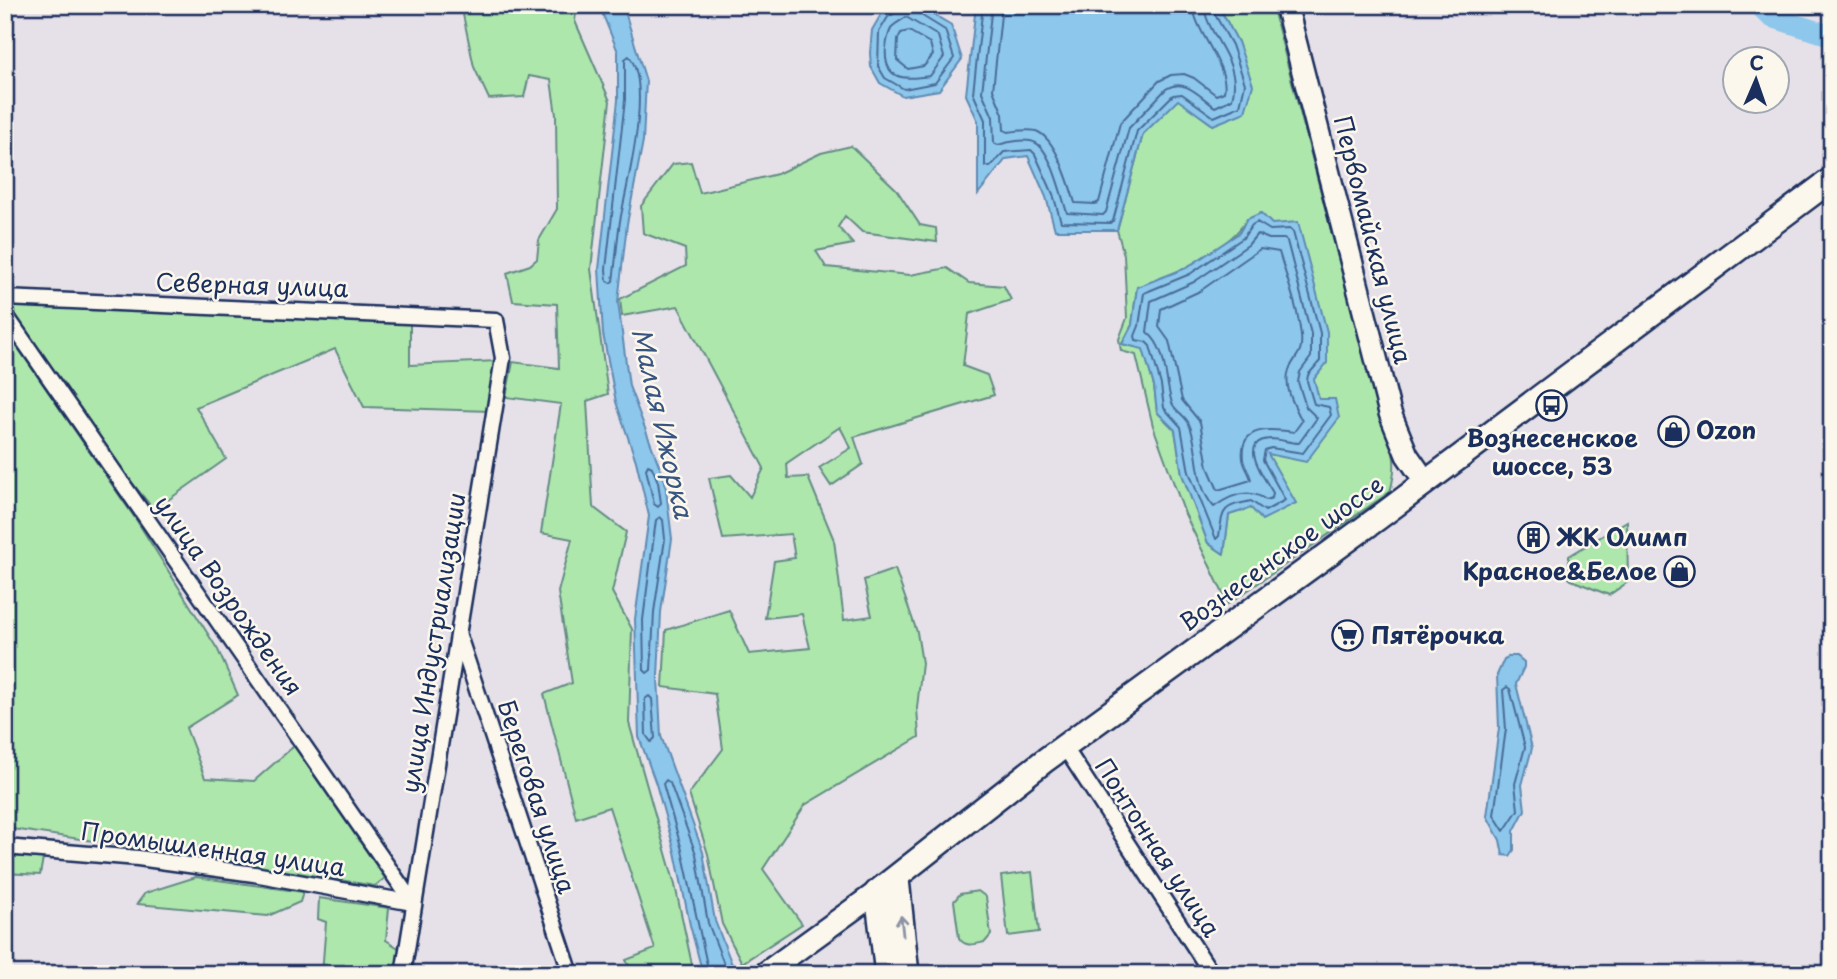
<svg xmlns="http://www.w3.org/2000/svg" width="1837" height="979" font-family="'Playpen Sans',sans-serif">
	<rect width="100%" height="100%" fill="#e6e1e8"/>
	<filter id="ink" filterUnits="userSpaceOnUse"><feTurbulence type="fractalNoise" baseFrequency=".0143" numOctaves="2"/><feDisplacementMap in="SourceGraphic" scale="14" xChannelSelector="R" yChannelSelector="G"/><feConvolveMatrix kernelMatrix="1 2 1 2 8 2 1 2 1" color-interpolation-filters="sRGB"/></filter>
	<g filter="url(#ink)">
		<g fill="#aee7ac" stroke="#648b85" stroke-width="2" fill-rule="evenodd">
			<polygon points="461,5 577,5 575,21 610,101 591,269 608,394 587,401 593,507 626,532 612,592 632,629 629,723 675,885 694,974 632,974 626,960 655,949 609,807 576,818 544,694 572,683 558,592 572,539 541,533 561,404 506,397 513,362 559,368 557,304 513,301 507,273 530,265 537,259 539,240 557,209 556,115 551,80 529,76 524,97 489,99 474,67"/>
			<path d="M1218,5H1272L1379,414C1391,447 1400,456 1390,492L1228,604L1185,514L1153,426L1136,355L1121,351L1119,339L1127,318L1124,255L1117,230L1143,134L1178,99L1213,125L1238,42ZM1247,219L1272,224L1319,400L1339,418L1323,436L1267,454L1251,508L1229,515L1224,554L1208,543L1182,474L1175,430L1157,412L1154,386L1143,348L1122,344L1132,325L1137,287C1172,276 1228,251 1247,219Z"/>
			<path d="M1783,5H1818L1816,13C1807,16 1790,11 1783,5Z"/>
			<polygon points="851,146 896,189 920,225 936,228 937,242 862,232 845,216 838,227 853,244 816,251 826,267 910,275 947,268 969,283 1004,286 1011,300 969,314 963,366 987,375 994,395 854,437 863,464 831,486 819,468 851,448 840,427 787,463 788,478 808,477 834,540 844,620 872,616 864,580 895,569 917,632 922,663 917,708 919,737 805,805 763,869 802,924 742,963 722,924 708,854 689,794 723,749 715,694 663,687 666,630 729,610 749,654 810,648 802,614 765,618 774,561 795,558 791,534 723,539 709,478 731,475 750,497 764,468 678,306 622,316 620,299 686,266 685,249 643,233 641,206 673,164 691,162 700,193 777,174 821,153"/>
			<polygon points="15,306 410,321 410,365 497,361 490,411 364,407 335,349 196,407 226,459 154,510 108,453 10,309"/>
			<polygon points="5,329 137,521 218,650 238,695 186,728 205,778 254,781 294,746 385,878 375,886 229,861 5,828"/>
			<polygon points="1627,521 1628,582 1609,595 1569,579 1569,556"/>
			<polygon points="5,856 43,858 40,875 5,873"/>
			<polygon points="1032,872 1039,932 1008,936 1001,876"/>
			<polygon points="196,877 303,892 300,902 268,916 137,904 145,893"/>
			<path d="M978,891L986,897L991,935L985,942C975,944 965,948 959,938L954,901L960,894Z"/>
			<polygon points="319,898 389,908 386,940 400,949 396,974 322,974 326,922 318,919"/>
		</g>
		<g fill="#8dc7ec" stroke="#5f8ab3" stroke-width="2">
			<polygon points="599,5 623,5 646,81 643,141 627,224 618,302 629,386 665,481 672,539 661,612 658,677 661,736 703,852 715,921 733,967 726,974 703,974 690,925 675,852 656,784 639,737 635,619 649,516 636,461 616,402 603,334 599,269 618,100 618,52"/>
			<polygon points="904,5 918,5 951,25 962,59 939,90 903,96 880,83 871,67 870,53 872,30 883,11"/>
			<polygon points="976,5 1218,5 1238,42 1253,85 1245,112 1213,125 1178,100 1143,134 1117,230 1055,230 1046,197 1028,156 1006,159 978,194 978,121 966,95"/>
			<polygon points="1261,213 1272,224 1298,222 1327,332 1327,363 1314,379 1319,399 1335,399 1339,418 1306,462 1268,454 1296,503 1262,520 1251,508 1229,515 1224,554 1208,543 1182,474 1175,430 1157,412 1154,386 1143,349 1122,344 1132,325 1137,287 1186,268 1239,233 1247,219"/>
			<polygon points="1510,656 1517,656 1524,662 1524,667 1516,684 1532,748 1522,785 1525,810 1514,831 1514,850 1510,856 1503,855 1500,840 1487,816 1499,728 1497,675 1504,659"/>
		</g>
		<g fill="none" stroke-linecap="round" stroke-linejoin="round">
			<g stroke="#496c97" stroke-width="2">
				<polyline points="899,5 897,12 888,17 879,32 878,66 885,78 904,89 935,83 954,58 945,30 919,14 916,5"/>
				<polyline points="983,5 973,93 985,120 985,166 990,167 1004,152 1031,150 1035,154 1053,194 1061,222 1110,223 1113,221 1137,131 1173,95 1182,94 1214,117 1240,106 1245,84 1232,45 1213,11 1213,5"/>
				<path d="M992,5L982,92L993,117L994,143L998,145C1007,142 1026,138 1036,143C1051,151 1062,197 1067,213L1103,215L1106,212L1129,128L1166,89C1185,77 1200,97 1215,107L1232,99C1243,61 1206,36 1204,5"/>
				<path d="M1002,5L993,90L1003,114L1004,130L1008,132C1017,131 1027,129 1036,131C1056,138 1069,183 1075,203L1095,204L1099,202L1120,123L1159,81L1171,75L1184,74L1194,78L1216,95L1224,92C1230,67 1194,31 1193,5"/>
				<path d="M906,17L938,36L944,57L930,76C904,80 883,81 886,47C887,40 888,32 893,26C896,23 902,20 906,17Z"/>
				<polygon points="909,31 930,43 933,55 924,66 908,69 897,60 898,39 901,33"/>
				<path d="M629,56C653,86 627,183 620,221C617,241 616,261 613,281L610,283L607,281L606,269L625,100V59Z"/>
				<path d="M1257,222L1270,230L1290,229L1293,232L1320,333V361L1308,375L1307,381L1314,404L1329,407L1331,415L1303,453L1271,448L1265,450L1263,460L1285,500L1265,511L1251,501C1222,507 1223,508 1219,536L1216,539L1189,472L1181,427L1164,408L1161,385L1150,346L1146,342L1136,340L1135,336L1139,326L1144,293L1190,274L1243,238L1252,225Z"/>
				<path d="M1257,234L1269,239H1284L1287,241L1311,334V357L1300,372L1298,382L1306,407L1317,418L1299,443C1290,443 1280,439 1271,439C1235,440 1266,480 1273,493L1272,498L1266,500C1249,487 1229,496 1214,507C1193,484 1200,447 1189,424C1185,415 1175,411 1172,403C1164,379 1168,349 1147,332L1151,301L1194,282L1248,245Z"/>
				<path d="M1260,249L1279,252C1287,279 1298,308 1301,336C1303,355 1295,355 1289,370C1283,387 1295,407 1302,421L1294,432C1272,429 1239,424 1243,459C1244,467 1250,473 1251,480L1218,490L1208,467L1200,422L1182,400L1169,341L1159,327L1161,309L1200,291Z"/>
				<polygon points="648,465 652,467 658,482 661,503 658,507 654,504 646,469"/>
				<polygon points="660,517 663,520 665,539 654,612 651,670 647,673 644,670 643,620 656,520"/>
				<polygon points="1507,687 1510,689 1525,747 1515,784 1518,810 1504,831 1494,815 1506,729 1503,690"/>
				<polygon points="649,696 652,699 655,738 651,742 646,735 645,699"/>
				<polyline points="709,974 682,850 663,784 666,780 670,783 696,854 708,923 724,964 722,974"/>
			</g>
			<polyline stroke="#8dc7ec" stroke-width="21" points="1759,5 1771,17 1832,36"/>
			<defs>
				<g id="street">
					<polyline points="5,298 496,320 503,358 403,974"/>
					<polyline points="5,314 413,903"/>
					<polyline points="459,636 571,974"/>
					<polyline points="1064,746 1212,974"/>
					<polyline points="5,847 138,858 254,874 413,903"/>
				</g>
				<g id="secondary">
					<polyline points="1286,5 1390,413 1407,455 1425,481"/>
					<polyline points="764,974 877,892"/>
				</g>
				<g id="primary">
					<polyline points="897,879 907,974"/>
					<polyline points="887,974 877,892 1044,761 1378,518 1832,179"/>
				</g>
			</defs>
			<use href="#street" stroke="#1b2f5e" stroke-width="19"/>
			<use href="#secondary" stroke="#1b2f5e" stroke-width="26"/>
			<use href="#primary" stroke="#1b2f5e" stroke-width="28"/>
			<use href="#street" stroke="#fbf7ec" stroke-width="14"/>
			<use href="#secondary" stroke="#fbf7ec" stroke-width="21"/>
			<use href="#primary" stroke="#fbf7ec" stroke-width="23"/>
		</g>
		<defs><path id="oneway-shaft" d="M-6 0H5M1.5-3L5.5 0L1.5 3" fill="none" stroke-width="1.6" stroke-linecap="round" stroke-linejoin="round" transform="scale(1.75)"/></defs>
		<use stroke="#8b93a5" href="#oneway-shaft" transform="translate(902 926) rotate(-96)"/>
	</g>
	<defs>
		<symbol id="bus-ring" viewBox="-11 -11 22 22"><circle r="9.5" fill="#fbf7ec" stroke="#1b2f5e" stroke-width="1.5"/><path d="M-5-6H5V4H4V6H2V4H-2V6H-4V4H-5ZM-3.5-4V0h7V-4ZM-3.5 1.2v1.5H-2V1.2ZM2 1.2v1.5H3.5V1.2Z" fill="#1b2f5e"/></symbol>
		<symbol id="shop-ring" viewBox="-11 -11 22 22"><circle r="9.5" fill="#fbf7ec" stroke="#1b2f5e" stroke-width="1.5"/><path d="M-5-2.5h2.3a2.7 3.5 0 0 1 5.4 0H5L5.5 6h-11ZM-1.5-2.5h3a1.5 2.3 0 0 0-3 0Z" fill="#1b2f5e"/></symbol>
		<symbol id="building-ring" viewBox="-11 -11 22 22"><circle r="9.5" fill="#fbf7ec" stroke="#1b2f5e" stroke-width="1.5"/><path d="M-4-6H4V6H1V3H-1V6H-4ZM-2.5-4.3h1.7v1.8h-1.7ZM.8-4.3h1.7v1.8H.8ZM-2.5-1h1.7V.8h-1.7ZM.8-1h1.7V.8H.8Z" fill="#1b2f5e"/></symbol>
		<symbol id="supermarket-ring" viewBox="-11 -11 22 22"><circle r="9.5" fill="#fbf7ec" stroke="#1b2f5e" stroke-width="1.5"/><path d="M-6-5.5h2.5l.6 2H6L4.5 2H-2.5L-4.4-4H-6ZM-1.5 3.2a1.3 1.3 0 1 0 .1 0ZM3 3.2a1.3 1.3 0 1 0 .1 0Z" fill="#1b2f5e"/></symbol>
	</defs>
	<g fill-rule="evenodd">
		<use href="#bus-ring" x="1534" y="388" width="35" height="35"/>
		<use href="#shop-ring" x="1656" y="414" width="35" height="35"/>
		<use href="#building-ring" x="1516" y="520" width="35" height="35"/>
		<use href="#shop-ring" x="1662" y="554" width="35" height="35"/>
		<use href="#supermarket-ring" x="1330" y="618" width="35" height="35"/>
	</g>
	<g text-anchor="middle" stroke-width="5" stroke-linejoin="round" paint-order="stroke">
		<g font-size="24" fill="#1b2f5e" stroke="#fbf7ec">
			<text transform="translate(1372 240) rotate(76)" y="8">Первомайская улица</text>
			<text transform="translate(252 286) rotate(2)" y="8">Северная улица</text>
			<text transform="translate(1282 554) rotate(-36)" y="8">Вознесенское шоссе</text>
			<text transform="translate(228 596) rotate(55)" y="8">улица Возрождения</text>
			<text transform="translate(434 643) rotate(-81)" y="8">улица Индустриализации</text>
			<text transform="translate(536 797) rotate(72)" y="8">Береговая улица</text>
			<text transform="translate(1157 848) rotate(57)" y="8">Понтонная улица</text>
			<text transform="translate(213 850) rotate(8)" y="8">Промышленная улица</text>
		</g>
		<g font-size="24" font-weight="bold" fill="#1b2f5e" stroke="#fbf7ec" text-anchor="start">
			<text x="1696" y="439">Ozon</text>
			<text x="1552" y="447" text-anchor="middle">Вознесенское<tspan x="1552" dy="28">шоссе, 53</tspan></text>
			<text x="1557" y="546">ЖК Олимп</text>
			<text x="1657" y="580" text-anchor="end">Красное&amp;Белое</text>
			<text x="1371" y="644">Пятёрочка</text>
		</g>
		<g font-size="26" font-style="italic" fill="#385582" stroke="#fbf7ec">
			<text transform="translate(662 423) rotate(77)" y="9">Малая Ижорка</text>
		</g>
	</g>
	<rect width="1837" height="979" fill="none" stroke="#fbf7ec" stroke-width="28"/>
	<rect x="14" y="14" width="1809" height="951" fill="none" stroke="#1b2f5e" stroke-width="2.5" filter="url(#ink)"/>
	<g transform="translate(1756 80) rotate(2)"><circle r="33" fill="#fbf7ec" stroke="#a1a7b3" stroke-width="2"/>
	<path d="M0-5L12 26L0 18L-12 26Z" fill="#1b2f5e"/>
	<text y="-10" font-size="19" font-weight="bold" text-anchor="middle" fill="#1b2f5e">С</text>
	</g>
</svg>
